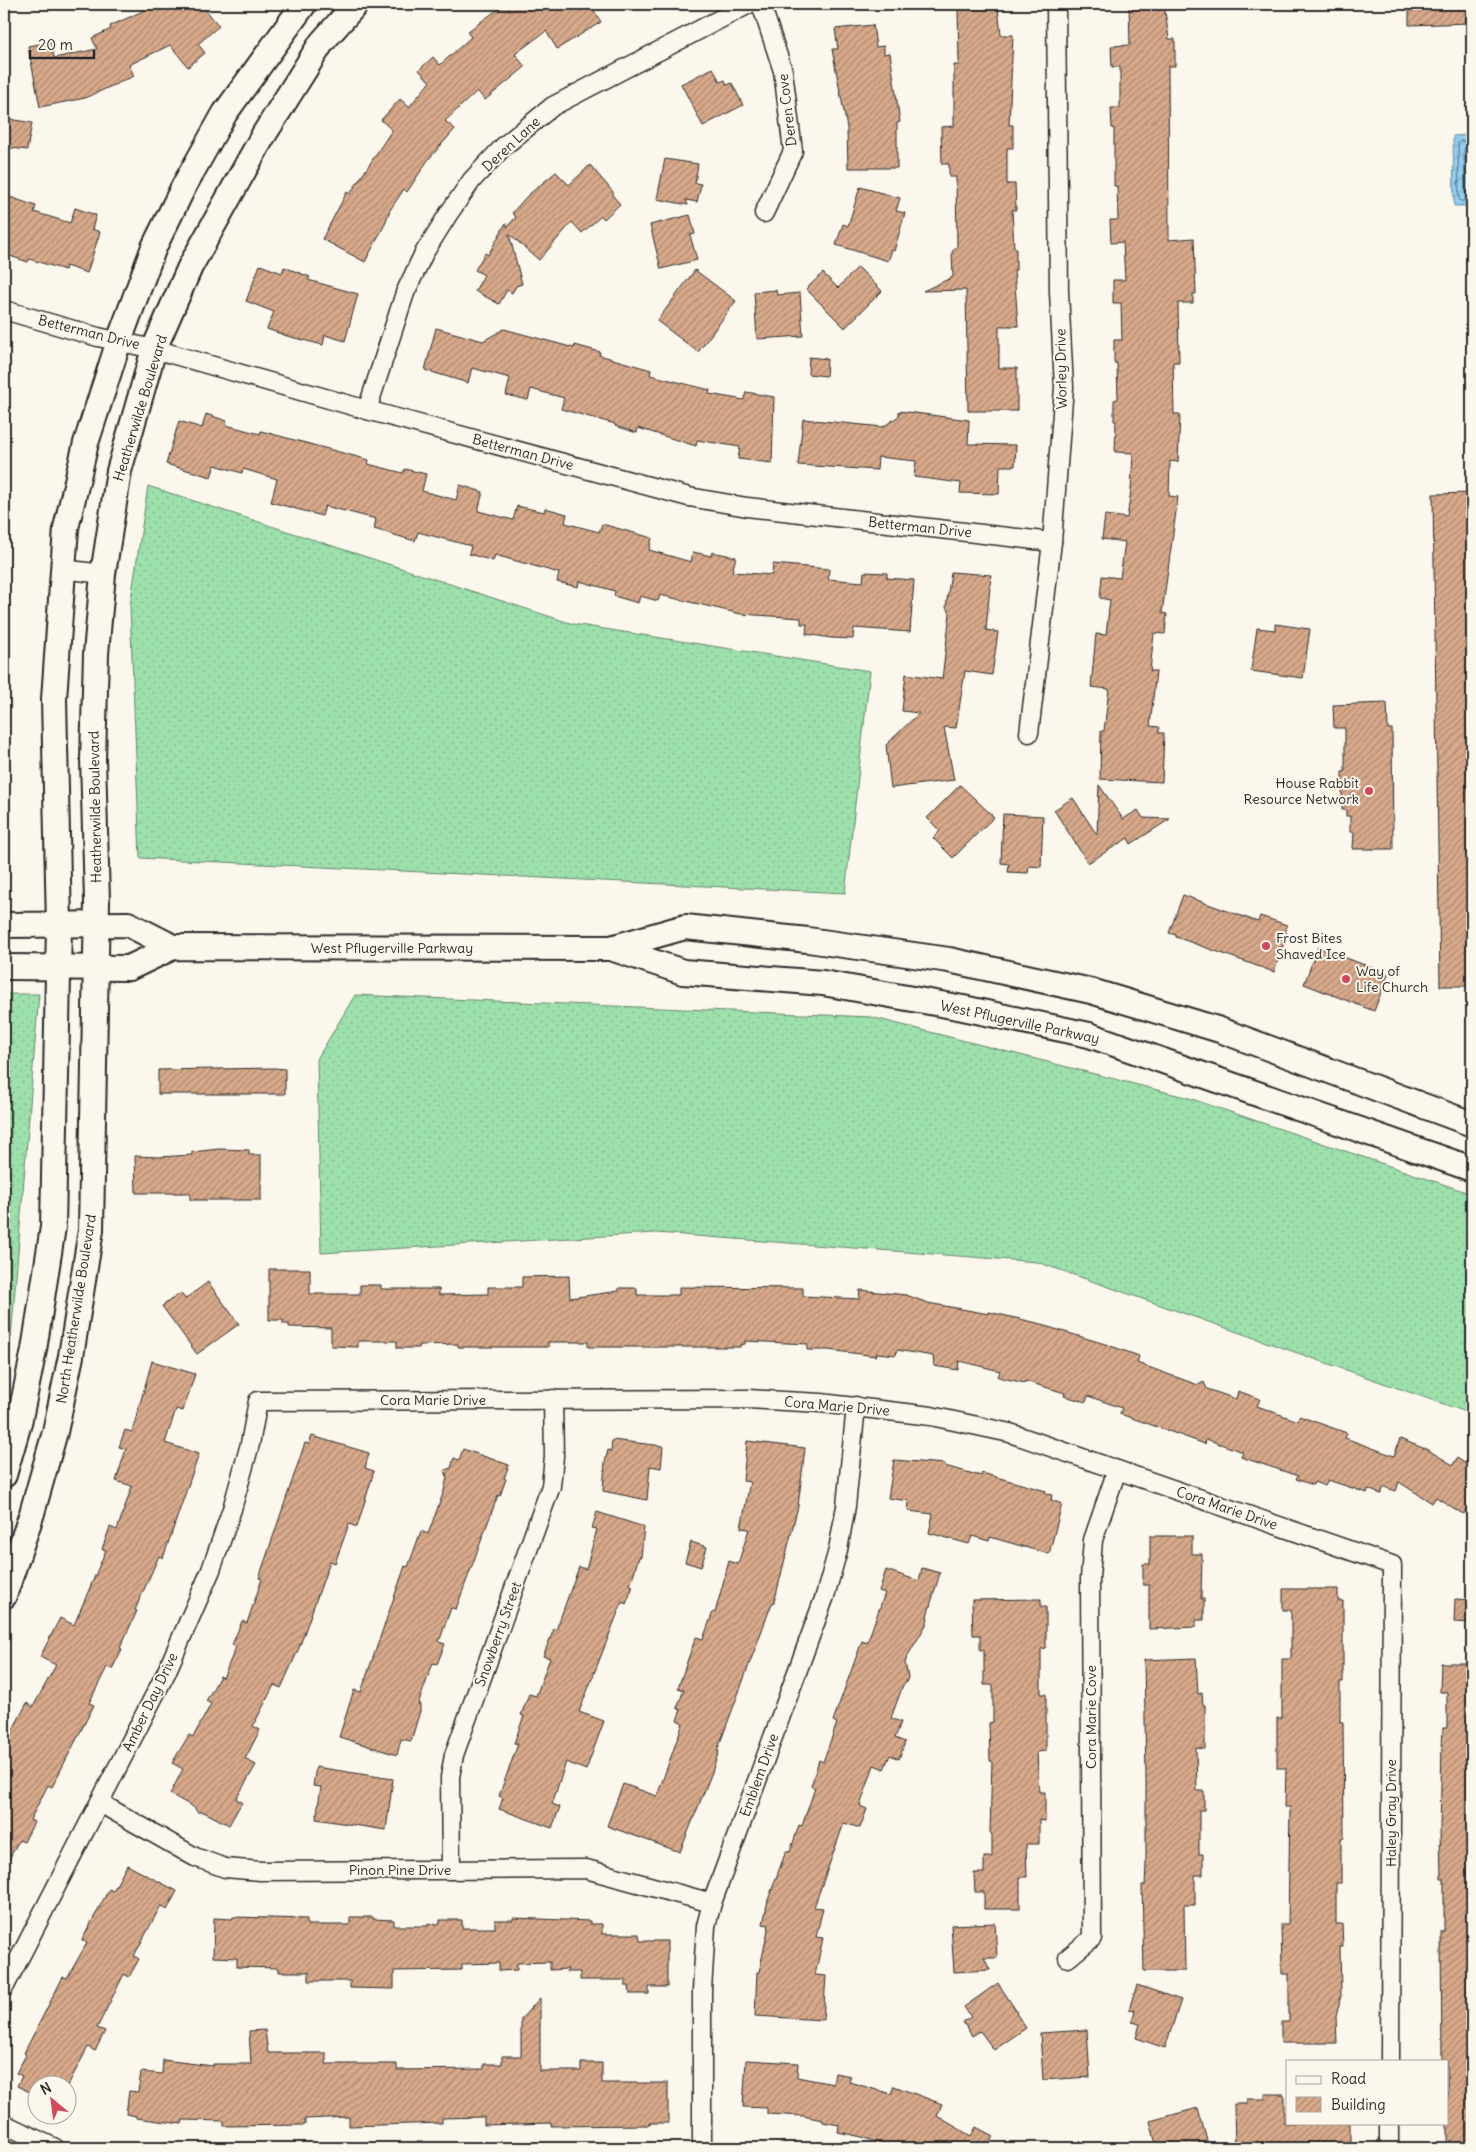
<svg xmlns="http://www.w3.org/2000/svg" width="1476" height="2152" font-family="Delius,sans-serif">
	<defs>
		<pattern id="grass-dots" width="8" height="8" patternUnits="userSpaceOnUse" patternTransform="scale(1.25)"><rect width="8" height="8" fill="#9ce0ab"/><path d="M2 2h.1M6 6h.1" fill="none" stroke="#87c093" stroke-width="1.8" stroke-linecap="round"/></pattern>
		<pattern id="water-waves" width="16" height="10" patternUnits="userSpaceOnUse" patternTransform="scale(1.25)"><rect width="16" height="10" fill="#92cdf2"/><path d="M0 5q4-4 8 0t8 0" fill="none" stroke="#7eb0d0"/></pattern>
		<pattern id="building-hatch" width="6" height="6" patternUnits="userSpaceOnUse" patternTransform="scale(1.25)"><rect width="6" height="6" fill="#d8a98a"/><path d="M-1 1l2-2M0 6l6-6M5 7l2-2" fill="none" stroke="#af8a71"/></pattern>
	</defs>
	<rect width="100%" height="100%" fill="#fbf7ec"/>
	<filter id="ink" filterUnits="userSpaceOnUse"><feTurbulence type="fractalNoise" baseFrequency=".02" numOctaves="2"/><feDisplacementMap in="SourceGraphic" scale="10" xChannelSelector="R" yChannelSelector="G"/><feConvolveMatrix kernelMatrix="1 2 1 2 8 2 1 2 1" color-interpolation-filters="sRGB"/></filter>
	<g filter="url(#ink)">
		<g fill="url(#grass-dots)" stroke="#64866b">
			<polygon points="148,486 573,624 870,671 845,893 140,858 130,606"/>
			<polygon points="4,994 39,994 11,1338 4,1338"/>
			<polygon points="355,995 871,1017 1189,1098 1472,1194 1472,1414 1037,1262 656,1233 321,1253 317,1059"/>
		</g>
		<polygon fill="url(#water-waves)" stroke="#698ca2" points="1472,135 1472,206 1454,206 1453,136"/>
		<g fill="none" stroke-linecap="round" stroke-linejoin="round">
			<g stroke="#546c7b" stroke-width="1">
				<polyline points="1472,140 1460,141 1458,143 1459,199 1461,201 1472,201"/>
				<polyline points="1472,146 1466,147 1464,149 1465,193 1472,195"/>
			</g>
		</g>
		<g fill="url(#building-hatch)" stroke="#2b2b2b">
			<polygon points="137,4 201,4 219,26 198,44 205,53 188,67 170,45 129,65 134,76 85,98 40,107 28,46 51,42 54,58 97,49 92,38 111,29 110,26 143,11"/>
			<polygon points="505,4 590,4 601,22 557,49 546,31 515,54 525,67 485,100 477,91 445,121 455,129 428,160 407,192 404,189 390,210 384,226 365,262 322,239 347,192 350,194 392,130 381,120 400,99 409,107 430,82 419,70 433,57 440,65 471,37 467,32"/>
			<polygon points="1129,4 1164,4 1169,39 1175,39 1175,66 1168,66 1169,240 1194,238 1196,294 1193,294 1193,303 1178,303 1179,362 1173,362 1174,414 1180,414 1178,462 1170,461 1169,496 1178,497 1162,613 1167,614 1165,634 1154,633 1150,671 1156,671 1150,726 1159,727 1159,733 1164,733 1162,782 1100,779 1101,731 1104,731 1109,689 1091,687 1096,634 1106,635 1110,600 1100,598 1102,576 1120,578 1125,542 1102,539 1105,515 1127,518 1131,490 1133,453 1115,452 1116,421 1114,421 1114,400 1118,399 1117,363 1114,363 1114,340 1122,340 1121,303 1113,303 1113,280 1125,280 1123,242 1111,243 1110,220 1118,220 1117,186 1114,186 1114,128 1112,128 1111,108 1120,108 1120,67 1112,67 1111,46 1130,45"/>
			<polygon points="1409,4 1472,4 1472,23 1409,25"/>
			<polygon points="958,8 998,8 1001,35 1013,35 1009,125 1013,125 1013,148 1007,148 1007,184 1015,184 1016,210 1012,210 1014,248 1016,248 1016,270 1014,270 1018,326 999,326 999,368 1017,368 1017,411 968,411 966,290 923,291 953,277 952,252 957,246 956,177 949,177 949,164 942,164 941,127 954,126 954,65 959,65"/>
			<polygon points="873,25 876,47 884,46 884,54 890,53 900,122 897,123 897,168 848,168 847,128 832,49 838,49 835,29"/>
			<polygon points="713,68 720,82 725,80 727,85 732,83 743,105 703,126 681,84"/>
			<polygon points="4,118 32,123 27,150 4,147"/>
			<polygon points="665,159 698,164 695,183 701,184 697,202 686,200 688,205 657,199"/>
			<polygon points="590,165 613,192 613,196 620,204 604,219 601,216 582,233 572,222 539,260 509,234 522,284 516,286 512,293 507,290 499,304 475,291 484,275 475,270 485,253 488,255 506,223 507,227 516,217 512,213 527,196 556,172 569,185"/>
			<polygon points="860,187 900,198 896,211 905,213 894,251 892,250 888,261 836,245 843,224 848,226"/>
			<polygon points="4,195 36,206 34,212 70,223 75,208 96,215 92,229 100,232 87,273 66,266 65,270 29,259 28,262 7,255 8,250 4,249"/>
			<polygon points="690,215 695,234 690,235 697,260 661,269 650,225"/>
			<polygon points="260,265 282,273 284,267 310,277 308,280 358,294 345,341 325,335 323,345 287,336 267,329 274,312 246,301"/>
			<polygon points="858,267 882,291 845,328 806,289 823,273 838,288"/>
			<polygon points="695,270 736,301 698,352 657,321"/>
			<polygon points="776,290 777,295 800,293 803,336 757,339 754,292"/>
			<polygon points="436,328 483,341 504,329 574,348 575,345 600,352 599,355 651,370 650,375 710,390 709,394 744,400 746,392 774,397 772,463 738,459 740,447 697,440 696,446 638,428 637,433 615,426 615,424 561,409 564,398 531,389 528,400 506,395 510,378 472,368 468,383 425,370"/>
			<polygon points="809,357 827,359 826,376 808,374"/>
			<polygon points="899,411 969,420 968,444 1016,445 1015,466 1000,466 999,494 960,493 961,483 914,477 916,461 878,457 877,470 798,465 803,419 883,427 899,416"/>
			<polygon points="206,414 227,421 226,425 260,434 261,431 369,460 368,464 403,473 405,469 426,474 422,491 456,500 460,485 483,492 478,511 513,520 517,506 544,512 545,508 567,514 565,523 599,532 602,524 652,538 649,550 691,562 693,552 711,556 712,552 736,557 732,572 772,575 773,564 829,569 828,579 863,582 864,572 887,573 887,578 914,580 910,632 854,628 853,639 831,638 806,634 807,624 801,624 801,618 741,614 660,595 658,601 640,596 638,603 614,596 615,591 579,581 578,587 557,582 559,573 495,555 493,561 469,554 471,546 418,532 415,541 374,529 376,519 325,506 322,516 271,502 277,479 243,469 242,473 215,465 211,477 166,464 179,421 202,428"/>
			<polygon points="1472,493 1472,986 1440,986 1433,494"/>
			<polygon points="951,572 991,575 986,630 998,632 992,675 965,671 956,728 944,727 954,780 891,788 886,745 919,713 902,711 906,674 942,679 950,613 946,607"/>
			<polygon points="1275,624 1310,629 1303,678 1251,671 1257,628 1275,630"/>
			<polygon points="1387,703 1388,729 1392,729 1393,849 1353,849 1354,832 1350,832 1350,816 1346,816 1346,810 1342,810 1342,772 1345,772 1345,728 1334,728 1333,705"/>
			<polygon points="960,785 994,817 953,858 933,838 940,831 927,818"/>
			<polygon points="1099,785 1123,819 1138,810 1143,818 1170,819 1131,844 1128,838 1088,863 1054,810 1073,798 1097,835"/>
			<polygon points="1003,814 1043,816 1041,867 1029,866 1028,873 1008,872 1009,864 1001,863"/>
			<polygon points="1183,895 1258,922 1260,916 1287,925 1285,932 1287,933 1274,972 1176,937 1176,935 1169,933"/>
			<polygon points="1318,947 1388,974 1374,1011 1304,984"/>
			<polygon points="275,1068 285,1069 285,1094 158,1094 158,1070"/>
			<polygon points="219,1149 249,1150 249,1155 261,1155 261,1200 190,1200 190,1193 136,1193 135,1156 159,1157 192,1155 192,1152"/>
			<polygon points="269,1269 310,1269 310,1294 360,1294 360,1285 381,1285 381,1289 439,1289 439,1295 488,1294 488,1287 522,1287 522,1277 569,1276 570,1298 619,1291 619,1288 637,1288 637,1295 679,1295 679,1287 803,1288 803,1296 859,1299 860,1290 906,1295 928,1303 989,1314 989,1312 1046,1325 1045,1326 1105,1344 1139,1356 1137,1363 1198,1385 1204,1382 1207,1389 1236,1399 1238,1391 1260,1399 1257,1406 1298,1421 1299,1416 1347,1433 1345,1438 1394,1456 1400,1439 1428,1450 1453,1465 1457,1458 1472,1468 1472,1500 1463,1514 1436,1497 1432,1503 1399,1482 1396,1491 1384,1487 1381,1494 1368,1489 1367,1493 1328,1480 1325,1486 1314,1482 1313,1485 1296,1479 1298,1476 1241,1457 1243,1452 1206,1439 1205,1444 1146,1423 1120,1414 1122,1408 1088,1396 1086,1402 1064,1396 1065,1393 1025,1381 1025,1383 998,1377 1000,1371 959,1361 958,1370 934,1366 933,1356 897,1350 896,1355 877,1353 876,1356 828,1350 807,1350 808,1344 745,1341 745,1344 740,1345 740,1347 588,1347 588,1342 548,1342 548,1347 458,1347 458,1344 420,1345 419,1348 397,1348 397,1341 358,1341 358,1347 331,1346 331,1328 289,1327 289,1324 283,1324 283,1320 269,1320"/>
			<polygon points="208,1282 239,1324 197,1354 162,1306 181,1293 185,1299"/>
			<polygon points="152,1361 195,1374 183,1411 176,1409 165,1443 199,1454 163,1558 159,1556 154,1567 135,1610 137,1611 120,1648 122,1649 112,1669 107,1667 89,1703 94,1705 52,1787 48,1785 30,1820 34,1822 24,1842 19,1840 4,1869 4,1746 27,1703 33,1707 56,1665 40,1657 60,1618 74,1625 106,1550 102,1549 110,1527 117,1530 132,1486 116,1481 126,1449 119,1447 125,1430 132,1432"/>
			<polygon points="312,1436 369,1453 365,1468 374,1471 357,1527 349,1524 335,1563 330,1561 299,1648 281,1688 274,1685 253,1726 260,1730 245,1759 256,1765 236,1799 242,1802 229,1825 204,1812 197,1812 195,1808 170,1794 183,1769 172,1763 189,1735 193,1737 211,1704 206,1701 220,1676 223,1678 236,1647 232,1645 242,1621 247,1623 262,1579 259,1578 305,1443 309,1444"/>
			<polygon points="612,1440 663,1446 661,1468 650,1466 647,1500 603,1491 605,1462 608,1450 611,1451"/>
			<polygon points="747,1441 805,1448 798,1506 774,1603 772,1603 717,1751 719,1751 712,1772 680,1852 607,1826 623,1784 657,1796 683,1723 677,1720 681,1710 677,1708 684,1690 678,1688 688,1659 696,1637 703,1639 713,1612 715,1613 729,1561 738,1564 749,1529 741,1528 750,1482 743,1481"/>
			<polygon points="463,1449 509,1465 504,1478 506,1479 500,1496 498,1495 456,1609 451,1608 439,1642 445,1644 437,1664 433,1663 418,1704 420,1704 420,1711 411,1741 401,1739 397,1755 339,1737 354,1690 361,1692 405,1566 408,1567 421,1531 428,1534 444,1491 447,1477 445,1470 451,1468 454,1458 459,1460"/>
			<polygon points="894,1460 945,1464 945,1466 981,1476 982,1473 1046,1491 1045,1494 1052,1495 1051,1500 1062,1504 1049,1554 990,1537 989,1541 972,1536 969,1544 929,1533 933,1514 908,1511 909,1501 888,1498"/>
			<polygon points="597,1512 644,1527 641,1557 639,1557 630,1585 633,1586 626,1604 622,1602 579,1712 604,1721 586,1770 566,1762 552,1804 560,1807 552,1828 499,1809 503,1798 499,1796 518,1744 514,1743 524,1716 521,1715 529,1694 536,1696 550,1658 543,1656 554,1629 556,1630 579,1567 586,1569 597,1529 592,1528"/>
			<polygon points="1150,1536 1192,1536 1192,1554 1202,1554 1201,1599 1204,1599 1204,1620 1196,1620 1196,1627 1149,1629 1149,1585 1143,1585 1143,1564 1150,1564"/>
			<polygon points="691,1542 707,1547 701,1567 685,1562"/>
			<polygon points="922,1568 940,1573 927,1616 928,1618 926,1625 907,1657 905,1663 908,1677 906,1683 903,1685 891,1718 901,1722 895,1738 905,1742 899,1759 890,1755 884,1769 874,1765 860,1806 867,1809 860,1828 844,1823 814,1907 823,1908 816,1937 823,1938 815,1975 826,1976 823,2020 755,2016 757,1972 759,1972 769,1925 763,1924 768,1900 786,1851 790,1852 799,1825 802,1826 815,1788 811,1786 819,1760 823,1762 837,1723 833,1721 862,1641 867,1643 885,1593 879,1591 886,1570 919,1581"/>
			<polygon points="1283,1589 1338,1589 1338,1601 1343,1601 1343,1682 1340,1682 1340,1722 1343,1722 1344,1838 1341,1838 1341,1883 1336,1883 1336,1924 1342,1924 1343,1947 1340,1947 1341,1996 1336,2017 1337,2043 1281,2043 1281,2022 1289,2022 1289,1974 1282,1974 1281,1924 1288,1924 1290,1807 1285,1807 1286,1768 1277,1768 1277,1718 1282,1718 1282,1659 1291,1659 1291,1610 1283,1610"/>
			<polygon points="1041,1599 1041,1607 1046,1607 1046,1648 1041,1649 1041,1694 1046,1694 1046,1751 1037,1752 1039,1792 1045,1792 1045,1821 1039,1820 1039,1844 1026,1844 1027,1877 1020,1877 1020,1909 984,1909 984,1892 975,1892 974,1873 984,1873 984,1857 992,1857 992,1835 990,1832 992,1761 990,1761 989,1723 993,1722 993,1685 984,1685 984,1650 980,1650 980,1635 973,1635 972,1600"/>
			<polygon points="1455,1599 1472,1600 1472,1623 1454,1622"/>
			<polygon points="1196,1658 1198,1694 1202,1693 1203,1705 1205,1705 1205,1749 1196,1748 1197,1791 1204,1791 1204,1810 1199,1810 1199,1854 1203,1854 1203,1875 1195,1875 1195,1905 1184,1905 1185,1971 1144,1971 1142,1885 1145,1885 1146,1865 1146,1777 1144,1660"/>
			<polygon points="1441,1663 1472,1663 1472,2148 1447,2148 1447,2061 1442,2061 1441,1931 1444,1931 1444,1879 1441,1879 1440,1829 1442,1745 1443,1728 1447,1728 1447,1692 1440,1692"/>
			<polygon points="316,1767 393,1779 386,1830 316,1819 321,1787 313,1786"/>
			<polygon points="127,1865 177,1891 167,1910 161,1905 134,1956 139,1959 129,1977 124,1974 97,2028 105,2031 95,2051 88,2047 68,2085 38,2084 38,2096 17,2086 22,2076 16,2073 26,2055 24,2053 63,1977 67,1978 87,1943 82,1940 109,1889 113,1891"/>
			<polygon points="233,1917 307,1919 307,1925 350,1925 350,1917 373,1917 373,1919 394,1920 394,1926 428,1926 428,1924 440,1924 440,1920 462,1920 462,1928 495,1928 495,1920 513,1920 513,1918 590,1921 590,1924 602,1924 602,1934 639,1934 640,1941 667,1941 667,1987 649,1987 649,1994 630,1994 629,1986 625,1986 625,1980 580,1980 580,1972 566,1972 568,1969 550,1970 550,1962 517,1963 517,1970 499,1971 499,1963 462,1964 462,1970 394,1971 394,1989 350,1988 350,1981 309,1981 309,1972 279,1972 279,1968 237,1967 237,1958 213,1957 214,1918 232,1919"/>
			<polygon points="995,1923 997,1958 984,1958 990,1970 954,1972 951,1925"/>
			<polygon points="998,1983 1017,2012 1016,2013 1026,2028 994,2050 980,2031 972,2036 963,2022 971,2017 964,2007"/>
			<polygon points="1137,1985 1181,2000 1165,2048 1136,2038 1140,2024 1132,2022 1135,2010 1129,2009"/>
			<polygon points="540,1998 540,2071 581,2071 581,2063 602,2063 602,2083 668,2083 668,2123 650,2123 650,2125 551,2126 551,2123 484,2125 484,2117 442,2118 442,2123 349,2126 349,2117 305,2119 305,2125 224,2126 224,2121 183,2120 182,2124 136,2118 136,2116 126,2114 129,2091 138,2092 141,2072 162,2074 163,2060 213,2066 213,2064 251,2064 249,2031 265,2030 268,2053 326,2053 326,2064 397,2064 397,2070 484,2069 484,2064 502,2064 502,2056 521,2056 521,2019"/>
			<polygon points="1087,2030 1090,2077 1043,2080 1040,2033"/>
			<polygon points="746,2060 798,2063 797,2077 833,2084 835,2073 851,2076 849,2082 891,2094 894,2086 942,2104 937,2116 971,2136 976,2127 993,2136 988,2146 991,2148 891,2148 862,2137 838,2132 839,2125 823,2122 823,2120 803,2116 767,2114 767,2108 743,2107"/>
			<polygon points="1265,2094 1284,2094 1284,2123 1350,2123 1350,2148 1235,2148 1234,2104 1247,2104 1247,2099 1265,2099"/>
			<polygon points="1198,2108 1209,2148 1157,2148 1150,2121"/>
		</g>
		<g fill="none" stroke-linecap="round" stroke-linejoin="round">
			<defs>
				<g id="street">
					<polyline points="761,4 783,71 793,151 764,213"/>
					<polyline points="4,310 98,337 154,349 367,410 689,497 747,507 1052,542"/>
					<polyline points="367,410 405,293 424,253 449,213 472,180 504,146 553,106 749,4"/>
					<polyline points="62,569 103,574"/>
					<polyline points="1029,733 1052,542 1064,387 1059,292 1056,4"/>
					<polyline points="100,1803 195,1857 225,1868 261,1871 586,1869 712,1903"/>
					<polyline points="451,1870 450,1777 454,1755 551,1486 554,1456 553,1399"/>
					<polyline points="1068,1958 1092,1938 1090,1578 1093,1540 1117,1470"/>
					<polyline points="4,1988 166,1673 211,1570 232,1509 250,1444 258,1401 748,1399 821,1403 931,1416 1010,1433 1392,1565 1390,2061"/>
					<polyline points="4,2124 55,2148"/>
					<polyline points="702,2148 702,1990 706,1926 712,1903 825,1596 838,1550 846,1506 856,1406"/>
					<polyline points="1389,2148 1389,2123"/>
				</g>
				<g id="secondary">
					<polyline points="4,925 128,924 173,947"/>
					<polyline points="611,948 683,972 823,983 963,1008 1089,1035 1472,1169"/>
					<polyline points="4,967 129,968 173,947 611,948 685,927 808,940 949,960 1091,991 1220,1030 1472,1124"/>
					<polyline points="4,1475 19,1423 34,1350 53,1227 59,925 54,699 66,528 86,443 119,341 154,247 184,186 225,113 304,4"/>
					<polyline points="4,1596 32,1513 55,1432 71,1356 91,1230 97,901 93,759 96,654 103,574 119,471 154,349 190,267 263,136 322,42 356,4"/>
				</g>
			</defs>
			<use href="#street" stroke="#2b2b2b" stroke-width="21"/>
			<use href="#secondary" stroke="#2b2b2b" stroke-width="28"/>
			<use href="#street" stroke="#fbf7ec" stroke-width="18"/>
			<use href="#secondary" stroke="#fbf7ec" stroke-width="24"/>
		</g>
	</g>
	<g fill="#d1495b" stroke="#fbf7ec" stroke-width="2">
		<circle cx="1369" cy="791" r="5"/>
		<circle cx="1266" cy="946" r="5"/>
		<circle cx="1346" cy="979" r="5"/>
	</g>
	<g text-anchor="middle" stroke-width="4" stroke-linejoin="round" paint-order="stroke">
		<g font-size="14" fill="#2b2b2b" stroke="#fbf7ec">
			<text transform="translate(787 110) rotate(-97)" y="5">Deren Cove</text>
			<text transform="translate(511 144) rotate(-43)" y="5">Deren Lane</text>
			<text transform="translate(89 332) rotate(14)" y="5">Betterman Drive</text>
			<text transform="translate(1061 369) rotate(-91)" y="5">Worley Drive</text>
			<text transform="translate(140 408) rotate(-73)" y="5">Heatherwilde Boulevard</text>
			<text transform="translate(523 452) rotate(15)" y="5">Betterman Drive</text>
			<text transform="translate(920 527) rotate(6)" y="5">Betterman Drive</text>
			<text transform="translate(95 807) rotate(-91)" y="5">Heatherwilde Boulevard</text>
			<text x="392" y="953">West Pflugerville Parkway</text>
			<text transform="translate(1020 1022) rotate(12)" y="5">West Pflugerville Parkway</text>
			<text transform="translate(76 1309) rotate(-81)" y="5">North Heatherwilde Boulevard</text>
			<text x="433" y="1405">Cora Marie Drive</text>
			<text transform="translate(837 1406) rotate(5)" y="5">Cora Marie Drive</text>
			<text transform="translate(1227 1508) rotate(19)" y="5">Cora Marie Drive</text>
			<text transform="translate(498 1634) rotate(-70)" y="5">Snowberry Street</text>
			<text transform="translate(150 1702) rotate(-64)" y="5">Amber Day Drive</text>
			<text transform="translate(1091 1717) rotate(-90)" y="5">Cora Marie Cove</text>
			<text transform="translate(759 1775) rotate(-70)" y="5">Emblem Drive</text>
			<text transform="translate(1391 1813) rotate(-90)" y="5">Haley Gray Drive</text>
			<text x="400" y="1875">Pinon Pine Drive</text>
		</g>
		<g font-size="14" fill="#2b2b2b" stroke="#fbf7ec" text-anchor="start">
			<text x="1359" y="788" text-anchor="end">House Rabbit<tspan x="1359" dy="16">Resource Network</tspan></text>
			<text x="1276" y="943">Frost Bites<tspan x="1276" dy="16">Shaved Ice</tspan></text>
			<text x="1356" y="976">Way of<tspan x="1356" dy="16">Life Church</tspan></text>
		</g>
	</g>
	<rect width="1476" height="2152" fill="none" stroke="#fbf7ec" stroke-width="20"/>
	<rect x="10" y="10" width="1456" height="2132" fill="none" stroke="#2b2b2b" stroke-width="2" filter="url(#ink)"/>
	<rect x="1286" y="2060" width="162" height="65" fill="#fbf7ec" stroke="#a8a59f"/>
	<rect x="1296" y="2076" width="25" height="8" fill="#fbf7ec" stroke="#a8a59f"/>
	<text x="1331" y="2084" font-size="15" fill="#2b2b2b">Road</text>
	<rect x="1296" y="2097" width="25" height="15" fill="url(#building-hatch)" stroke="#a8a59f"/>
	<text x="1331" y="2110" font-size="15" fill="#2b2b2b">Building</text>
	<g transform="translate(52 2100) rotate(331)"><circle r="24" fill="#fbf7ec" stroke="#a8a59f"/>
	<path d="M0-4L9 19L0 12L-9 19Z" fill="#d1495b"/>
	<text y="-8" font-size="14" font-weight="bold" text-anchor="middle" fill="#2b2b2b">N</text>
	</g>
	<path d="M30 50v8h64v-8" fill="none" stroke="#2b2b2b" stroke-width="2.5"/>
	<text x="38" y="50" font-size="15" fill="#2b2b2b" stroke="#fbf7ec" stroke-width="4" paint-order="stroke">20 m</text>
</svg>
